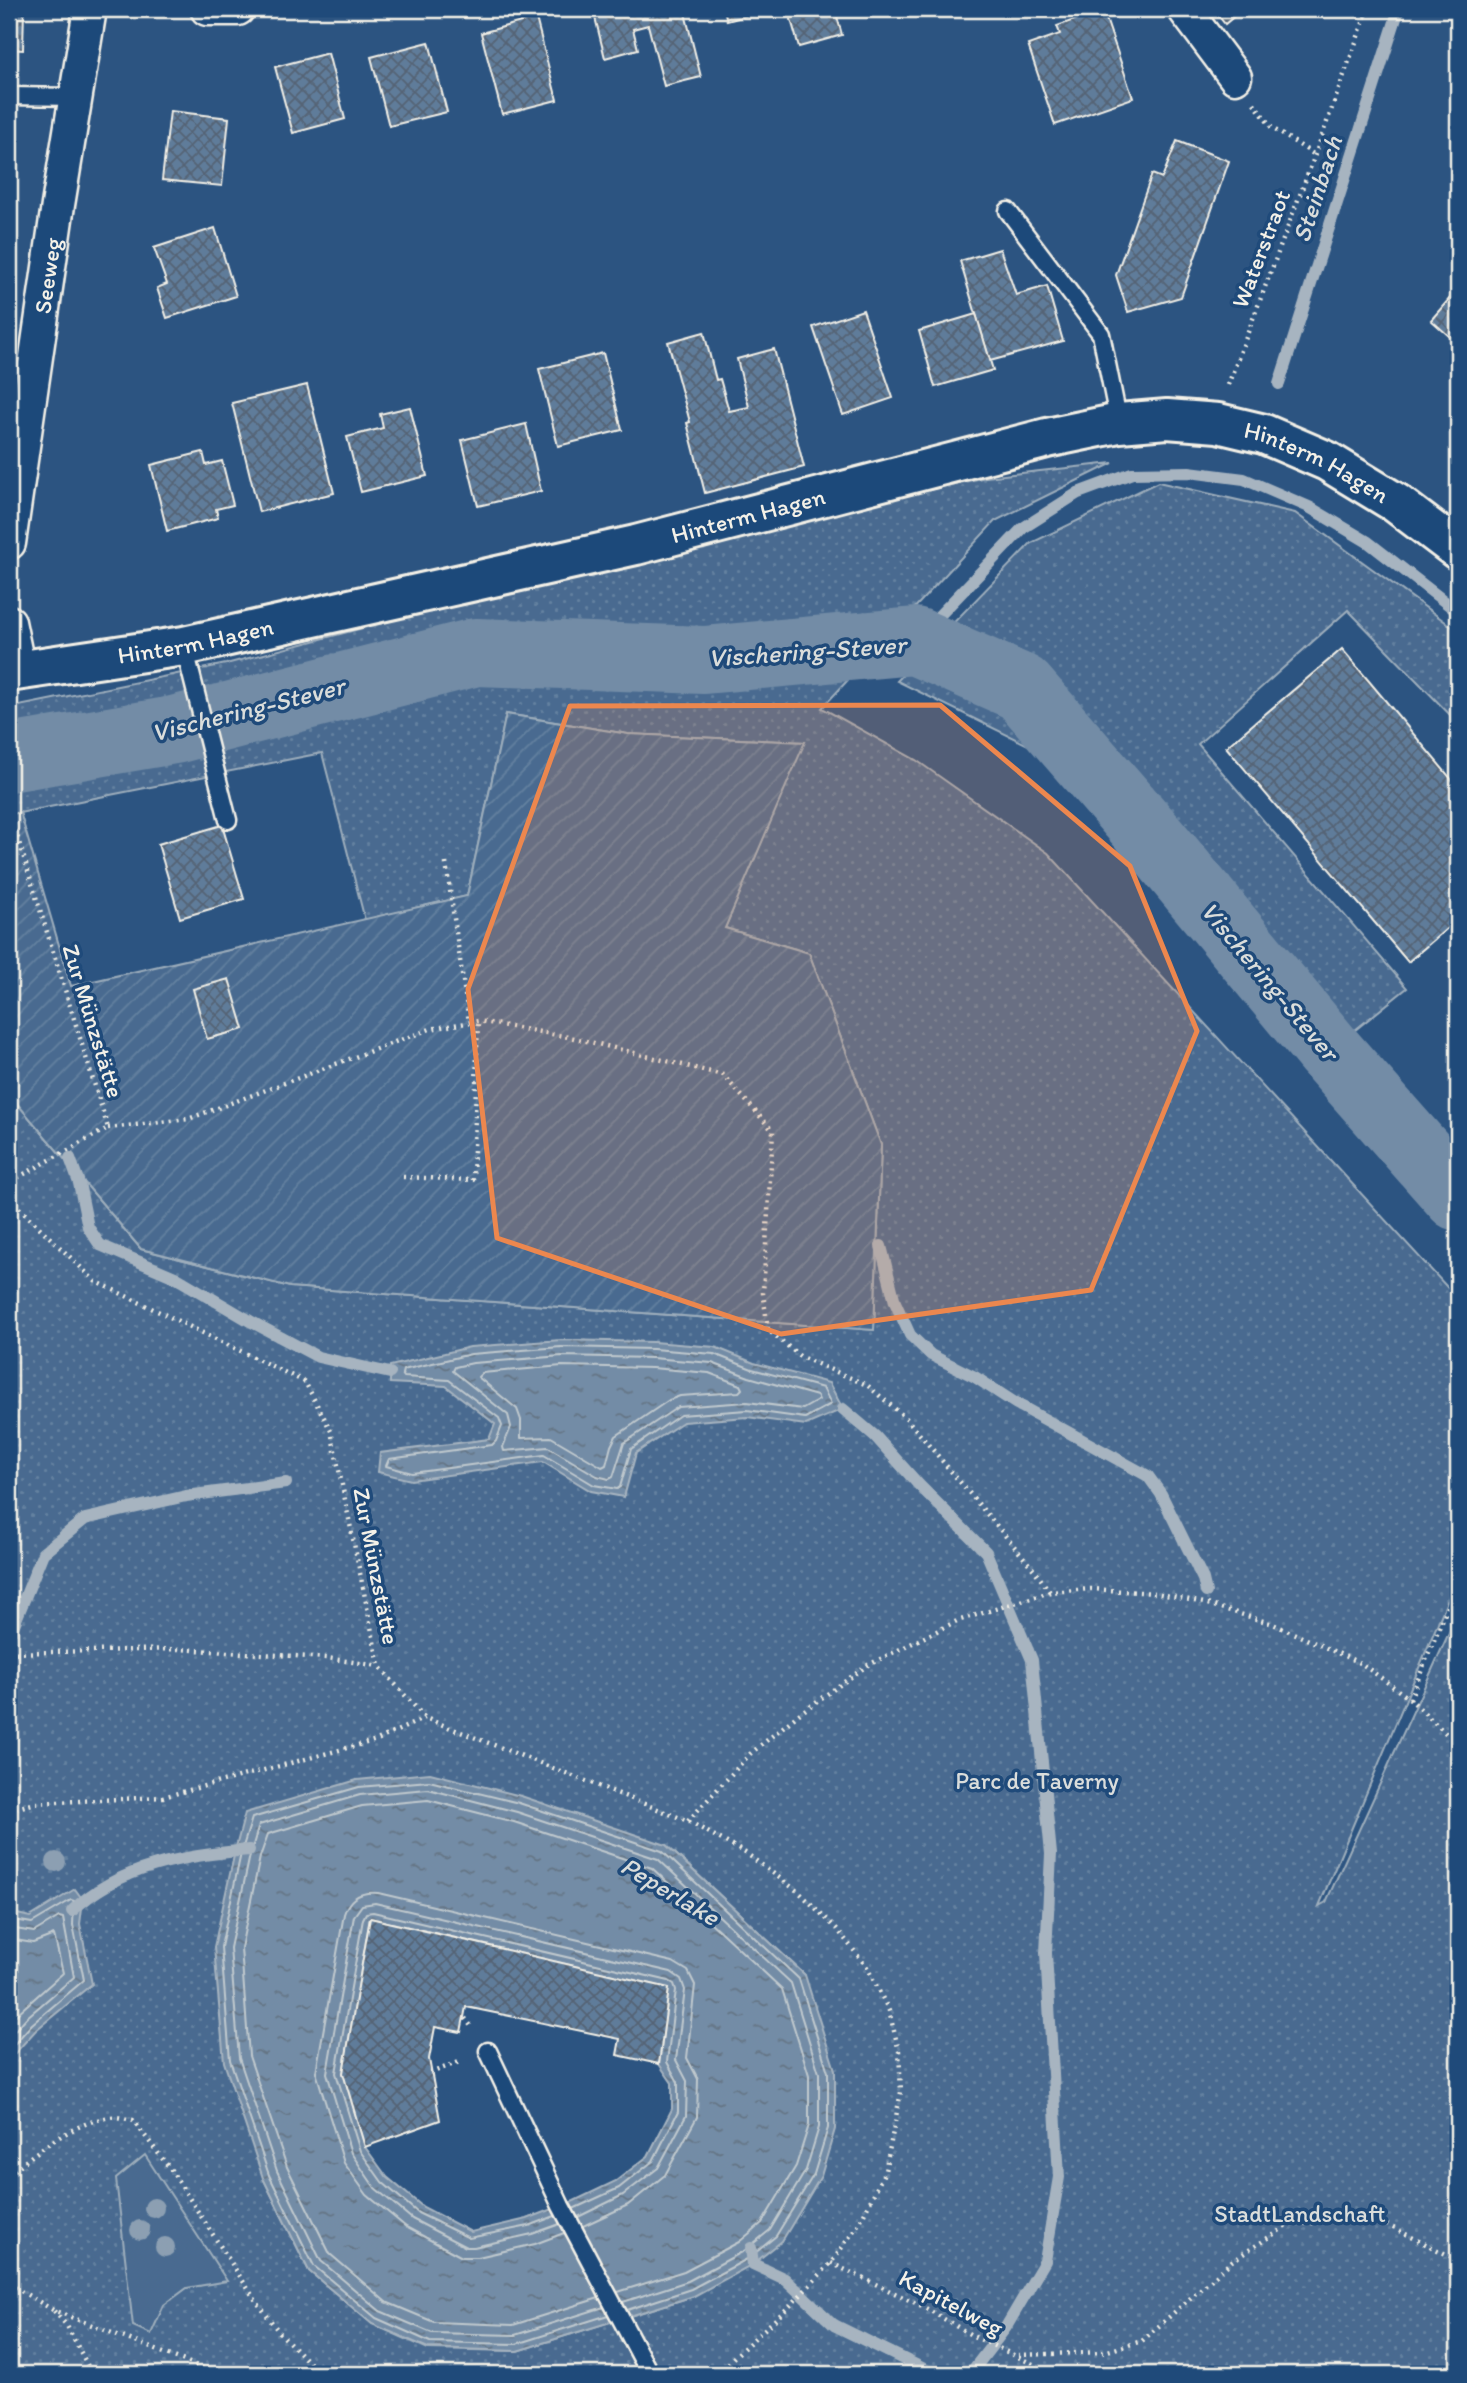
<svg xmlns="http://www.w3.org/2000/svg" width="1467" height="2383" font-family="Itim,sans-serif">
	<defs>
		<pattern id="grass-dots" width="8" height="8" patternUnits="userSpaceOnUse" patternTransform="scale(1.75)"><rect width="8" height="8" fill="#496b90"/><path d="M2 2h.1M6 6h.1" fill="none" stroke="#6481a0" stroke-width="1.8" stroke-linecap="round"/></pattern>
		<pattern id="garden-furrows" width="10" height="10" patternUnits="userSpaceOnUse" patternTransform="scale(1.75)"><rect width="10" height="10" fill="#496b90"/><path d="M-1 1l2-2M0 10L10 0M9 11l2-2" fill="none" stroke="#6481a0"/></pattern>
		<pattern id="water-ripples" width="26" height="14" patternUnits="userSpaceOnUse" patternTransform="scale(1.75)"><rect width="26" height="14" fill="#738ca6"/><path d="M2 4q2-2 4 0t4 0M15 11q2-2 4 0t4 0" fill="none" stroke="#647484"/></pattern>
		<pattern id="building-cross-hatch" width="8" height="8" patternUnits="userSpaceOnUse" patternTransform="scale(1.75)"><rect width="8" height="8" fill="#5e7b9a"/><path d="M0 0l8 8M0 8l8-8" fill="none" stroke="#556474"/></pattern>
	</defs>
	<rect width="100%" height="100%" fill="#2c5481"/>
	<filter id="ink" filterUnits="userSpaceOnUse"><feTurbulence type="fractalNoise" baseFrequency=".0143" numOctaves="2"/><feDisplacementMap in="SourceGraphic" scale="14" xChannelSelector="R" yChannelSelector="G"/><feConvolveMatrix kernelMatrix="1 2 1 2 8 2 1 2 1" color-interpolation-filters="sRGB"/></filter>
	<g filter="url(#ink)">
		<g fill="url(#grass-dots)" stroke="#9eaebc" stroke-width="2" fill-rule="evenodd">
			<path d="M1113,463L995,521L822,708L916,760L1048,853L1458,1299V1575L1319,1906L1326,1902L1458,1613V2374H9V1094L141,1249L290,1287L874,1330L881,1145L809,953L725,928L804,742L628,734L506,714L467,896L365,920L322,753L9,815V708L226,664L644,554L986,477ZM357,1780L666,1845L805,1975L694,2296L517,2351L428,2349L372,2324L309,2271L263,2178Z"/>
			<polygon points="1158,482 1295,513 1458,631 1458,723 1348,610 1198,744 1407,988 1339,1043 1118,789 897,681 1031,543"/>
		</g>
		<polygon fill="url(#garden-furrows)" stroke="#9eaebc" stroke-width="2" points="506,714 628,734 805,742 725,928 809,953 881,1145 874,1330 290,1287 141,1249 9,1094 9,815 20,812 71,986 467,896"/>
		<polygon fill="#496b90" stroke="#9eaebc" stroke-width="2" points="145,2155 227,2281 187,2288 164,2305 151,2334 133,2326 116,2179"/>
		<g fill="url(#water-ripples)" stroke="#a7b4c0" stroke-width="2" fill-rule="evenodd">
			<polygon points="561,1340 653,1342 715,1347 754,1363 829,1383 843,1409 806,1425 747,1417 683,1422 636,1453 624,1497 591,1491 543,1462 411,1480 378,1472 380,1453 489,1439 495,1424 446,1386 390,1383 390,1366 470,1347"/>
			<path d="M430,1773L521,1796L666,1845L805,1975L835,2070V2129L821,2176L782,2241L753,2264L694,2296L517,2351L428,2348L372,2324L309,2271L263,2178L224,2062L214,1947L235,1851L245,1813L357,1780ZM370,1918L669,1988L659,2064L672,2083V2109L648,2156L616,2181L574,2201L527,2219L471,2232L423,2207L387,2177L365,2147L343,2073Z"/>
			<polygon points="75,1889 83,1900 80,1924 92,1984 36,2030 9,2060 9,1912 30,1917"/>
		</g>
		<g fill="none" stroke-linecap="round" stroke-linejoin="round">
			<g stroke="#c0c9ce" stroke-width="2">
				<polygon points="561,1347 653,1349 714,1354 752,1369 823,1388 831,1404 805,1418 747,1410 680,1415 631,1449 620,1487 617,1489 594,1485 544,1455 412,1473 386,1466 389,1459 492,1445 496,1441 502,1426 499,1418 449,1380 404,1377 402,1374 403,1370 471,1354"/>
				<polygon points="562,1356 652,1358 712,1363 749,1377 817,1396 819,1400 803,1409 747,1402 678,1407 624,1443 613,1477 609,1479 597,1476 548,1447 504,1451 503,1447 511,1427 508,1415 453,1371 455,1367 473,1363"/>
				<polygon points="562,1366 652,1368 709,1373 740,1385 742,1389 739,1392 680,1396 669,1400 616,1436 611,1446 606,1465 602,1467 551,1437 521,1438 521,1420 517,1409 478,1377 482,1373"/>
				<polyline points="9,1919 32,1923 71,1900 74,1901 73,1925 84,1980 32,2024 9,2050"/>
				<polyline points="9,1928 34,1932 59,1917 63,1918 74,1977 26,2018 9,2037"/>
				<polyline points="9,1939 33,1943 54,1935 63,1973 9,2021"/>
				<polyline points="555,2216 529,2226 469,2238 418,2213 382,2182 360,2151 336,2073 363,1919 366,1913 373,1912 669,1981 674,1984 676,1990 667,2062 678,2082 678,2112 653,2161 619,2188 573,2209"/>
				<polyline points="560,2224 532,2234 474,2247 466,2247 412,2219 375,2188 351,2153 327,2073 354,1916 362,1905 375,1903 671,1972 681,1979 685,1990 676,2060 687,2081 686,2116 658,2168 623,2195 578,2217"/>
				<path d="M564,2233L535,2244L478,2257H462L406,2227L367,2195L344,2163L316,2072L344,1914C349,1898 361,1891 378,1893L673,1962L688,1971L695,1985L687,2058L698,2079L697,2117L665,2175L628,2205L583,2226"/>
				<polyline points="599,2298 513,2325 434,2322 386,2302 330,2254 287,2167 249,2056 241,1948 260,1857 268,1834 362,1806 428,1800 514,1822 652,1868 782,1989 809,2075 809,2125 796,2166 762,2223 739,2242 684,2271 618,2292"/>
				<polyline points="604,2307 515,2335 432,2333 380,2311 321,2261 277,2171 239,2058 230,1948 250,1855 259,1825 360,1795 428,1789 517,1812 658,1859 791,1983 819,2073 819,2127 806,2170 770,2230 744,2251 688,2281 623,2302"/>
				<polyline points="608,2315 516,2344 430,2342 376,2318 314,2266 269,2175 230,2060 221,1947 241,1853 252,1818 359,1787 429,1781 519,1803 662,1851 799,1979 828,2072 828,2128 814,2174 776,2236 749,2258 691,2289 627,2310"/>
			</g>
			<g stroke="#a7b4c0" stroke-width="12">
				<polyline points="1279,384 1399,9"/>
				<polyline points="915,641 1023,528 1078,493 1132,473 1189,472 1244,479 1309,507 1368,542 1458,612"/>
				<polyline points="70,1158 79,1183 88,1227 100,1245 175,1277 250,1321 318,1357 390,1373"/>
				<polyline points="881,1246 895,1302 910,1335 931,1355 975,1377 1015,1403 1148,1476 1161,1494 1203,1579 1206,1592"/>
				<polyline points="843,1409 875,1436 919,1485 986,1552 1032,1660 1051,1854 1046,1953 1059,2177 1045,2261 1006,2327 970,2374"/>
				<polyline points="9,1637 43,1553 85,1519 186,1496 286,1483"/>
				<path d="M72,1911C118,1866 187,1855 249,1850"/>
				<polyline points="751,2248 753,2264 785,2279 834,2325 934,2374"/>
			</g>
			<polyline stroke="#738ca6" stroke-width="68" points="9,758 174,730 476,652 704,660 915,641 1022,688 1154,840 1328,1050 1458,1197"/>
		</g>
		<g fill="url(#building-cross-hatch)" stroke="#f4f1e8" stroke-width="2">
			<polygon points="9,9 24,9 23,50 9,49"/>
			<polygon points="593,9 684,9 701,77 664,86 648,25 633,29 638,49 605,58"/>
			<polygon points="724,9 771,9 727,21"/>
			<polygon points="788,9 835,9 842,35 799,47"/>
			<polygon points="1213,9 1243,9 1225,24"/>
			<polygon points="1103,10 1133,98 1055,125 1028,45 1060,34 1057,26"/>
			<polygon points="536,18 557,100 502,114 481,33"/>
			<polygon points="429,42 447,112 389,126 371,57"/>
			<polygon points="328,53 345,119 293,133 275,67"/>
			<polygon points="170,111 229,118 222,186 162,180"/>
			<polygon points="1177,141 1229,161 1181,297 1128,312 1116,275 1152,174 1162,178"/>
			<polygon points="215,228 236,296 167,318 157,288 167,284 154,248"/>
			<polygon points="1000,249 1016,295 1047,286 1063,341 990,361 960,261"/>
			<polygon points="1458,289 1458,344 1431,320"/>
			<polygon points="863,310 893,398 843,415 813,327"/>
			<polygon points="976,314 993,370 935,387 919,331"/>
			<polygon points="704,332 716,380 720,379 729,411 749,407 737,359 774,349 804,467 705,493 687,423 690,422 668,342"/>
			<polygon points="603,353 622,430 558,446 539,369"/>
			<polygon points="307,385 334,493 259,512 232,403"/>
			<polygon points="410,407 427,476 361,492 347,437 383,428 380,414"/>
			<polygon points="526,424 541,491 478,506 462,440"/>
			<polygon points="203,452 206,465 222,461 233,505 216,509 218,518 167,531 151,465"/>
			<polygon points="1342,649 1458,787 1458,919 1408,962 1226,747"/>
			<polygon points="222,825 244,899 180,918 158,844"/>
			<polygon points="229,979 244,1029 207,1039 193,989"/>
			<polygon points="370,1918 669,1988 659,2064 617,2055 620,2039 466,2007 461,2032 435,2027 429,2059 440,2120 365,2147 343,2073"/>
		</g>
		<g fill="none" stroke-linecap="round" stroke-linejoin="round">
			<defs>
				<g id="lane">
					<polyline points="9,96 76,97"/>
					<polyline points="1008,211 1101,334 1119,423"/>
					<polyline points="184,646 228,820"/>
					<polyline points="488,2051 561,2206 650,2374"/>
				</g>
				<g id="street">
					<polyline points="207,9 238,9"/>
					<polyline points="1184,9 1235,77"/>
					<path id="s1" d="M9,543L58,205L90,9"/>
					<polyline points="9,622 19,670"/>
				</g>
				<g id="secondary">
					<path id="s2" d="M9,672L184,646L636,545L1047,438L1119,423L1167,419L1218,423L1264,434L1327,461L1396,503L1458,550"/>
				</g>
			</defs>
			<use href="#lane" stroke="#f4f1e8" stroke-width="21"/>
			<use href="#street" stroke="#f4f1e8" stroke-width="37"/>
			<use href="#secondary" stroke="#f4f1e8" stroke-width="44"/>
			<g stroke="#f4f1e8" stroke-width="4.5" stroke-dasharray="2 5" stroke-linecap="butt">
				<polyline points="1254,103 1272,128 1315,155"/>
				<polyline points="1228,385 1315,155 1368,9"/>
				<polyline points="9,810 108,1128 17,1178 14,1203 95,1281 305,1382 331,1431 379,1666 425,1718 688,1821 747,1854 800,1893 837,1929 867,1967 889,2011 899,2051 901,2092 885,2171 860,2222 831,2263 791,2305 734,2357 719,2374"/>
				<polyline points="446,863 469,1022"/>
				<polyline points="108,1128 188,1119 430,1029 478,1021 574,1038 723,1075 773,1131 763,1293 768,1330 801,1357 867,1385 906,1418 1035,1571 1050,1592"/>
				<polyline points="403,1177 473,1180 478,1021"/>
				<polyline points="9,1653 178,1649 327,1658 379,1666"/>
				<polyline points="1410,1699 1458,1582"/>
				<polyline points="9,1810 36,1803 163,1797 377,1740 425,1718"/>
				<polyline points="688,1821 750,1754 799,1714 868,1665 957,1621 1050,1592 1091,1589 1156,1593 1204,1603 1273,1624 1362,1664 1410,1699 1458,1745"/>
				<polyline points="465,2018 473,2029"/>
				<polyline points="430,2073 462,2061"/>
				<path d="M9,2175C36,2151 73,2123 110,2117C117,2116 126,2119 133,2120L171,2170L254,2298L279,2332L320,2374"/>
				<polyline points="831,2263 922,2306 973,2336 1054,2374"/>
				<polyline points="9,2284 53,2310 218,2374"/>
				<polyline points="54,2311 67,2326 92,2374"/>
				<polyline points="1018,2355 1104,2352 1142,2341 1232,2261 1288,2225 1373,2218 1458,2260"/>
			</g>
			<use href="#lane" stroke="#1f4a7a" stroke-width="16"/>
			<use href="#street" stroke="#1f4a7a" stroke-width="32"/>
			<use href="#secondary" stroke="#1f4a7a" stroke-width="38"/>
		</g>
		<g fill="#8c9fb2">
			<circle cx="56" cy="1862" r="10"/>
			<circle cx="154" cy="2208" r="10"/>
			<circle cx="140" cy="2230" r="10"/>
			<circle cx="165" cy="2247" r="10"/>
		</g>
	</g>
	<path fill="#ec874e" fill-opacity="0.2" stroke="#ec874e" stroke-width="5" stroke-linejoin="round" d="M940,705L1130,866L1197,1031L1091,1290L781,1334L497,1238L468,989L570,706Z"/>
	<g text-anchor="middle" stroke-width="7" stroke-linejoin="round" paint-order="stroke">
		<g font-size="24" fill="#f4f1e8" stroke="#1f4a7a">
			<text transform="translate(1261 249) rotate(-69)" y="8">Waterstraot</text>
			<text dy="8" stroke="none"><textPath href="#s1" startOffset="270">Seeweg</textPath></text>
			<text dy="8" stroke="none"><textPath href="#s2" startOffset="1344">Hinterm Hagen</textPath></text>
			<text dy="8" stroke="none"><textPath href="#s2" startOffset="756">Hinterm Hagen</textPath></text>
			<text dy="8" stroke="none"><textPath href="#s2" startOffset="189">Hinterm Hagen</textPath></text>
			<text transform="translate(93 1021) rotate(73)" y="8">Zur Münzstätte</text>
			<text transform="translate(376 1566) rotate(79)" y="8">Zur Münzstätte</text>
			<text transform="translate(951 2303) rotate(28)" y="8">Kapitelweg</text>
		</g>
		<g font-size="24" fill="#dadddb" stroke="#1f4a7a">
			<text x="1037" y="1789">Parc de Taverny</text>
			<text x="1300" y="2222">StadtLandschaft</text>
		</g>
		<g font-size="26" font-style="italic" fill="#dadddb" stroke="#1f4a7a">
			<text transform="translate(1317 189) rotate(-72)" y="9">Steinbach</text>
			<text transform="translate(807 651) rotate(-4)" y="9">Vischering-Stever</text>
			<text transform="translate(248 709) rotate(-14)" y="9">Vischering-Stever</text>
			<text transform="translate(1270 981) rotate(50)" y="9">Vischering-Stever</text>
			<text transform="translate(670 1891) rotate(31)" y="9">Peperlake</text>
		</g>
	</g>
	<rect width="1467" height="2383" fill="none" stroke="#1f4a7a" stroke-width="35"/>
	<rect x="18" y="18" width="1432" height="2348" fill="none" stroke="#f4f1e8" stroke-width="2.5" filter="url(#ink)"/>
</svg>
